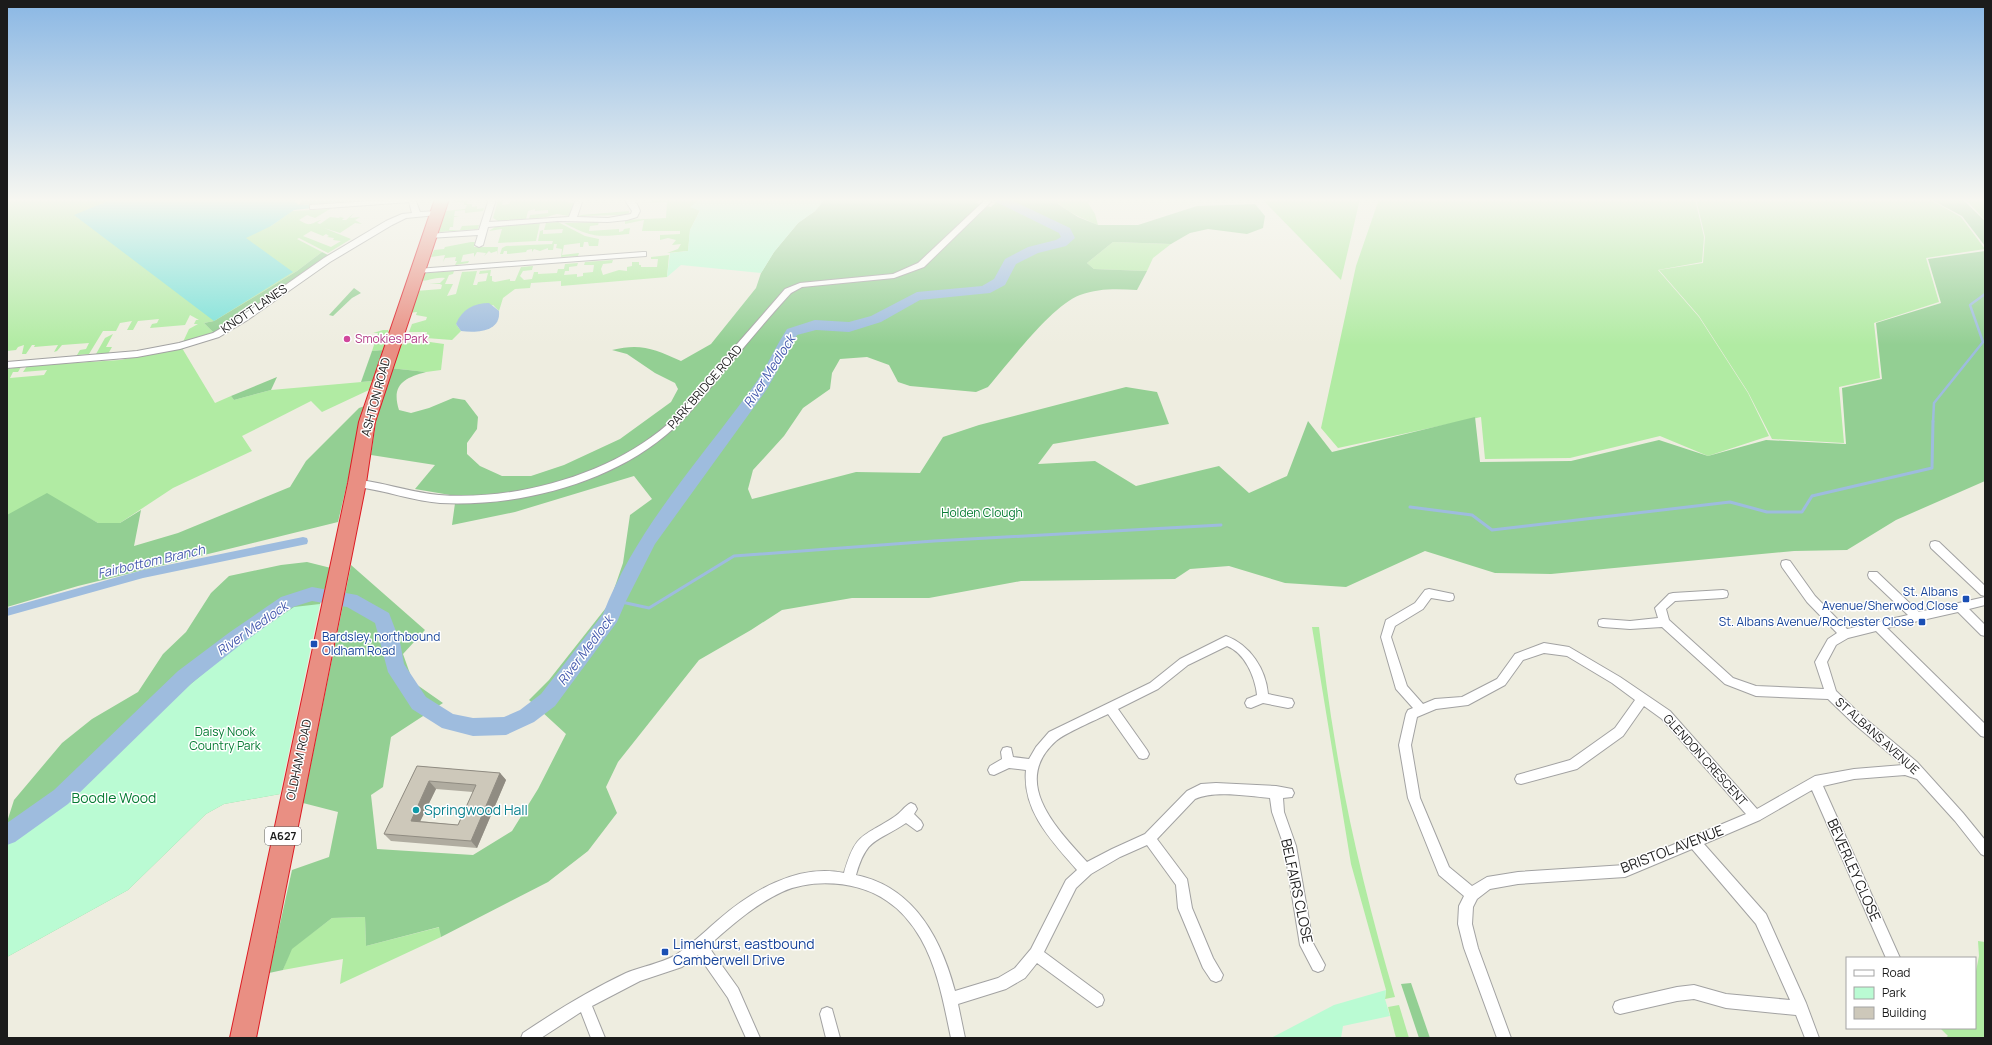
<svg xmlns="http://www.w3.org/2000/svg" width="1992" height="1045" font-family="Manrope,sans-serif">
	<rect width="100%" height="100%" fill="#eeede0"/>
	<g fill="#b1eba3" fill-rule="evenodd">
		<path d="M7,199H192L271,226L292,211L330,209L315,218L307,215L299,220C308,225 308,226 320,220H321L317,223L320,224L330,217L339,218L344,212L340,217L344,218L342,220H346L354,213L350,218L360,217L355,220L362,224L355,223L340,233L324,228L351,239L328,253L299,238L297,239L322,252L297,271L214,321L204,323L214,333L183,342L189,329L198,324H194L196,320H199L190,315L185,325L150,328L152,324L157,323L159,319L138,321L133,330H127L132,321L120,323L116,331H103L89,354L77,355L80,350L86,349L89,343L62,345L57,351L54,352L58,345L34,347L35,345H32L26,354H22L24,345L18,347L16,350L7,351ZM311,231L323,236L326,234L329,236L327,237L334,238L333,240L341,241L331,247L303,236Z"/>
		<polygon points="511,199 569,199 568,202 574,203 569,216 557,214 546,217 529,219 530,215 548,213 548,210 535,211 535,209 528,211 526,219 498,221 493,218 498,200 503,200 502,205 509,204"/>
		<polygon points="649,199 700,199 691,207 700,210 690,230 688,251 667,253 678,249 681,244 672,245 676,240 668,238 660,240 660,235 680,234 680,231 642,231 644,220 625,224 625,220 666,218 667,202 646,203 652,202 653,199"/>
		<path d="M1054,199H1097L1088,203L1095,214L1098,225C1082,218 1066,212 1054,199Z"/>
		<polygon points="1262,199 1360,199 1341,280"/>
		<polygon points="1379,199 1695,199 1704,237 1702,262 1658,270 1699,317 1748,393 1769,436 1708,456 1660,436 1570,458 1485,459 1481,417 1338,448 1321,428 1356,266"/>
		<polygon points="1696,199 1929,199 1961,217 1985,249 1926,258 1939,302 1874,323 1880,378 1839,387 1844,443 1772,439 1748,392 1699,316 1659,270 1703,263 1705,237"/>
		<polygon points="1964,199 1985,199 1985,220 1967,201"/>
		<polygon points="468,200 467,204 472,204 472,207 477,206 477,209 484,208 483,211 465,213 465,210 455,211 454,216 459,216 454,217 453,227 450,227 449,230 460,230 462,226 479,225 478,229 439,232 445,211 465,209 467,205 464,205 464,202 455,202 456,201"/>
		<polygon points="629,211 629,213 624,215 579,216 581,215"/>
		<polygon points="558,222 585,236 599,239 598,246 589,246 588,242 584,242 583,247 580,247 580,243 564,245 562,255 579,253 578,256 561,257 562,249 556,248 557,244 554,244 553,250 548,250 548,248 540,251 534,249 532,252 532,249 527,250 526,252 507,254 507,251 504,251 503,254 500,254 502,248 506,246 552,244 553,241 538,241 540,231 543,230 543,234 562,233 563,229 544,230 546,223"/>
		<path d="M599,222L598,225L590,226L589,231L619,229V232L623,231L624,229L630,228L629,234C597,237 593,238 564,223Z"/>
		<polygon points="540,223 536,241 498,243 502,229 489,231 495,227"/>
		<polygon points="471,242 475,242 474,247 498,247 497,255 497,251 491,253 489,251 484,256 486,253 477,252 474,257 474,253 463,255 461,262 469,261 468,263 455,265 457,261 455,261 456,257 445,258 443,262 445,255 431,257 434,250 444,249 445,247"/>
		<polygon points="1113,242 1171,244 1153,258 1147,271 1094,269 1087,263"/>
		<path d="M669,255L667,277L561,286V281L531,283L530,288L515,289L503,298L499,311L493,305L456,324L461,331L452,340L426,338L427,332H409L412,324L426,320L427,317L416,315L417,312L408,313L416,291L441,289L442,285L440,284H429L440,283L445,278C435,277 429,281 420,281L423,273L454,271L453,274L449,275L445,284H453L447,296L456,294L462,272L477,271L473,285H477L478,282L486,281L488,273L479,274L480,271L491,270L490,276H492V281L495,282L510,279V281H515L521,267L533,266L532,270L523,271L520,276L524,280L532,279L534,272H538V274L557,273L558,269H564L565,264L578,263L577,266L569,267V271H565L564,275L577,274V277L583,276V273L593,272L594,265H584L585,262L613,260L612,263L603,264L601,269L603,275L619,270L627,271V267L632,266V262H639V265H641V267H657L658,259H651V257Z"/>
		<polygon points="383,330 388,330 389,332 383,350 372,351 378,333 373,333"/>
		<polygon points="113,334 106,347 112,347 108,354 96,354 105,338"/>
		<polygon points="423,341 444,344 441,370 426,372 390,368 398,345"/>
		<polygon points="182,348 215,403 231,396 234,400 271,390 373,381 369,390 322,412 311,401 242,436 252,451 173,488 120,523 98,523 85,516 7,515 7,369 21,367 18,372 13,372 10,378 44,375 47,370 23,372 27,366 120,360"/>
		<path d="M1312,627H1319C1324,667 1329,707 1336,747C1350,832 1371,915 1395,997L1385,999L1386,990L1351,864Z"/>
		<polygon points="365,917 366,946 440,927 441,937 340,984 343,959 283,970 291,949 332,918"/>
		<polygon points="1978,941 1985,942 1985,1038 1945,1038 1948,1036 1940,1028 1975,1028 1975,976 1979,956"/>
		<polygon points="1399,1005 1409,1038 1396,1038 1388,1007"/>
	</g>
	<g fill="#93cf93">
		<path d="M825,199H981L976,203L991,207L999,199H1054L1061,206L1078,217L1098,225H1138L1197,206L1255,204L1265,216L1263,228L1247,234L1208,229L1190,233L1171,244L1113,242L1087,263L1094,269L1147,271L1137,290C1118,289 1099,288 1080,295C1051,306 1009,363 988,387L976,392L910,386L898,382L889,365L867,357L840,359L832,373L830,389L803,408L784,436L753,470L748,489L752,499L856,472L920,473L943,437L979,425L1126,387L1157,392L1169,424L1053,444L1038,464L1095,461L1136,486L1219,466L1249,493L1287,476L1308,421L1332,452L1475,417L1480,462L1571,461L1659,440L1708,456L1766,440L1846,444L1842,388L1882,379L1876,323L1941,303L1928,259L1985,251V481L1896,520L1847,550L1794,551L1551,574L1495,573L1425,551L1346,587L1285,583L1229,566L1190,569L1175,579L1021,581L929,598H852L782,610L751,630L699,660L618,762L606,787L617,813L588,851L548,882L441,937L439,927L366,946L365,917L332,918L292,949L283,970L269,973L292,870L329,857L338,812L303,803L351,565L425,630L403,654L413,682L443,703L391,737L383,787L371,795L377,849L473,855L512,831L538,789L566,734L529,700L549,680L609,604L623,563L630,515L652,499L634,476L515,512L452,525L456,496L415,489L435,465L371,455L379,401L390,368L426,372C404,378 391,385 399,410L411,413L429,408L453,398L465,400L478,417L477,429L467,443V454L480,466L502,476H531L564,465L620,439L671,402L678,389L675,383L655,373L627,354L612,350C641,343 654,349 681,361L711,344L756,288L761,273L774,252L798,223L815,211Z"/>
		<polygon points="1930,199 1962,199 1985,221 1985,246 1962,216"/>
		<polygon points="322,252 330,256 225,328 214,333 204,323 214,321 297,271"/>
		<polygon points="354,288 361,293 352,298 333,316 329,315"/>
		<polygon points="383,350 373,381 361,382 372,351"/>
		<polygon points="277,377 271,390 234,400 231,396"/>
		<polygon points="365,406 338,522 78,586 7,607 7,515 47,493 98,523 120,523 141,510 134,546 178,533 290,487 306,461 359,408"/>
		<polygon points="307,562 331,568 320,604 288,680 280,794 224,804 206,814 128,890 7,957 7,822 14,800 62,743 92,719 138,692 163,654 186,632 211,593 229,576 281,565"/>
		<polygon points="1411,983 1430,1038 1419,1038 1401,984"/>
	</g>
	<polygon fill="#a0c7b2" points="303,199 376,199 299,205"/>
	<g fill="#bafbd3">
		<polygon points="700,199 825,199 815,211 798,223 774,252 761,273 681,265 667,277 670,253 688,251 690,230 700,211 690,207"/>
		<polygon points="320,604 280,794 224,804 206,814 128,890 7,957 7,844 59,807 174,698 235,647 294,607"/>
		<polygon points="1386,990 1385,999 1390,1016 1343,1026 1341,1038 1271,1038 1334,1005"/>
	</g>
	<polygon fill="#7ae1d8" points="113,199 292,199 299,205 314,204 312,208 294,210 271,226 246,238 293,272 214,321 74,215"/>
	<path fill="#9ebcde" d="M489,303L499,311C501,332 477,333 461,331L456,324C462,309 474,303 489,303Z"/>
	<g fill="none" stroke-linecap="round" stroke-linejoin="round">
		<polyline stroke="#9ebcde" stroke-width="2.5" points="1933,422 1934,403 1983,342 1970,305 1985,294"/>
		<g stroke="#9ebcde" stroke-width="3">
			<polyline points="1410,507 1472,515 1492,530 1730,502 1767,512 1802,512 1812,496 1932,468 1933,421"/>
			<polyline points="617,601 649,608 734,556 934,541 1221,525"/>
		</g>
		<polygon fill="#9ebcde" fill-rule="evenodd" points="303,537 307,538 308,541 307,544 143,578 7,616 7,608 143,570"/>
		<path fill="#9ebcde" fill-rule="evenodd" d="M994,199H1009L1070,228L1075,238L1066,246L1038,253L1016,264L1005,285L990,293L920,300L881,322L849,332L816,330L797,335L767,389L655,544L626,601L617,622L555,706L534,722L506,735L473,736L442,728L412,709L388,672L375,623L347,607L312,601L293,607L244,642L192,683L68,804L15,842L7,845V823L54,790L178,671L230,632L281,597L312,587L357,595L389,613L400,642L404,664L426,697L453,714L473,718L504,717L520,710L541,694L603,614C636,528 702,458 755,384C767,367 775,347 787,329L815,320L849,322L871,316L917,292L982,286L994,279L1005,259L1028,247L1056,240L1061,237L1059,233L996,202Z"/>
		<defs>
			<g id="street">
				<polygon points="401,199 415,199 420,212 437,211 441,213 437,215 406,218 392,225 330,262 246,321 219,337 180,349 137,357 7,368 7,362 137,351 179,343 213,333 240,317 324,258 386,221 402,214 412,213 409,202 313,209 310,209 310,205"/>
				<polygon points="489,199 496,199 489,222 569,217 576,199 583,199 577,217 608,218 631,214 632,211 624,199 631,199 637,204 640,211 637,217 627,220 608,222 558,221 488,227 483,245 479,247 475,245 478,235 429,238 425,236 429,234 479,230"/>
				<path d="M986,199H994L924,267L894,278L802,287L791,293C767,319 745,346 722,373C707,392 692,412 674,428C614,483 520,507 440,503C412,501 385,490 357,487L352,483L357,479L367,481C391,485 415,493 439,495C515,501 610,475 668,424C686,408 700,388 716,369C738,342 762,316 785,289L800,283L893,274L918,263Z"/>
				<polygon points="643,252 646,252 646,256 417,273 413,271 417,269"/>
				<polygon points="1935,541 1939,542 1985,586 1985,596 1981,595 1931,548 1930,545 1931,542"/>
				<path d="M1786,560L1790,561L1815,596L1847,629L1908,615L1869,578L1868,575L1869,572H1877L1919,612L1985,597V605L1969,609L1985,625V636L1981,635L1958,612L1887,628L1985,724V737L1981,736L1876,631L1848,638L1836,645L1827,662L1836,691L1861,715L1917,762L1963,813L1985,840V856L1981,854L1955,821L1917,779L1905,775L1854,779L1823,786L1900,958H1886L1812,790L1760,820L1704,844L1766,914L1806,1003L1819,1038H1805L1796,1015L1726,1008L1694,999L1677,1001L1620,1014L1615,1012L1613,1007L1615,1002L1620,1000L1677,987L1694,985L1726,994L1790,1000L1756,924L1692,849L1625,877L1518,884L1490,889L1477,899L1473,907L1472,924L1478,948L1511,1038H1497L1464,948L1458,924L1459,906L1464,896L1439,875L1408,798L1399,745L1406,714L1408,710L1413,708L1396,689L1381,637L1386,620L1415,603L1425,590L1429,589L1453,594L1454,597L1453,600L1449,601L1431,598L1423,609L1395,626L1391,637L1407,686L1423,704L1435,699L1462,697L1497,679L1515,654L1544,643L1569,647L1620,677L1670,711L1757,809L1815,776L1854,769L1903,765L1853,723L1828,699L1756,696L1725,684L1662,627L1630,629L1603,627L1599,626L1598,623L1599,620L1603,619L1630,621L1658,618L1655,608L1669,594L1673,593L1723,590L1727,591L1728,594L1727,597L1723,598L1675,601L1666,609L1669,620L1733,678L1756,686L1824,689L1815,662L1828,639L1837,633L1807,602L1782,567L1781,564L1782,561ZM1544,653L1567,656L1612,683L1635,700L1615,728L1570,760L1517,775L1515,779L1517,783L1521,784L1577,769L1623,736L1644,706L1662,719L1746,814L1625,865L1518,872L1487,877L1472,886L1449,867L1420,798L1411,745L1417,717L1436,709L1468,705L1505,685L1523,660Z"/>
				<path d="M1226,636C1250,645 1266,669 1268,694L1292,699L1294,703L1292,707L1288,708L1263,703L1251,708L1247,707L1245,703L1247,699L1257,695C1255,677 1245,653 1227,646L1188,665L1158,689L1118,709L1147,750L1149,754L1147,758L1143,759L1139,758L1108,714C1096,720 1065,733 1056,741C1010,782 1057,829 1087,862L1112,849L1145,834L1187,791L1201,784L1216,783L1276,786L1292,789L1294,793L1292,797L1283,798L1284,812L1296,846L1313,943L1325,965L1323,970L1318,972L1313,970L1300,945L1284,846L1272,812L1270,798C1249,796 1214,790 1195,799L1157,839L1187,879L1192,908L1213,958L1223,975L1221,980L1216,982L1211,980L1203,968L1178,908L1176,885L1147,845L1120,857L1091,874L1076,888L1044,952L1102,995L1104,1000L1102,1005L1097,1007L1037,963L1025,978L1006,989L958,1004L965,1038H951C944,1005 938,969 921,939C913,925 901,910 887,901C859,881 813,878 782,892C754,905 731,926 708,946L738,988L760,1038H746L728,998L698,955L682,967L640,981L592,1006L605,1038H591L581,1012L541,1038H521L523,1033C556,1011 590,990 626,973C641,967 661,963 674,956C690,946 703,933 717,921C750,892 797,863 844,873C856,832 862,838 894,817C901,813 904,806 911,803L915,805L917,809L914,814L921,821L923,825L921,829L917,831L906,823C876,843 867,837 856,875C914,887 941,938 955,991L998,978L1015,968L1031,949L1066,880L1077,870C1052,841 1022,811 1026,770L1009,768L994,775L990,774L988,770L990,766L1002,759L1001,752L1003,748L1007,747L1011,748L1013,757L1029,759L1036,747L1049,732L1150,683L1180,659Z"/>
				<polygon points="827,1007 832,1009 840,1038 826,1038 820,1014 822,1009"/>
			</g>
			<polygon id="highway" points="435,199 449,199 375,422 366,483 256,1038 230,1038 348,483 359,422"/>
		</defs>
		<use href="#street" stroke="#a2a2a2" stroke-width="2"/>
		<use href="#highway" stroke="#dd1c24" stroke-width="2"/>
		<use href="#street" fill="#fff" fill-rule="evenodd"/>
		<use href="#highway" fill="#e98f83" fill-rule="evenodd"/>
	</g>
	<path fill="#b0aca0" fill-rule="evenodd" d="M417,766L500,773L506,780L477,848L391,841L384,834ZM436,789L473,792L458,825L420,821Z"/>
	<g fill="#908c82">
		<polygon points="500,773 506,780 477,848 471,841"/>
		<polygon points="429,781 436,789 417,828 411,821"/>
	</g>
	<path fill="#cdc8ba" stroke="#908c82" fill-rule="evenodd" d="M417,766L500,773L471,841L384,834ZM429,781L476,785L458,825L411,821Z"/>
	<linearGradient id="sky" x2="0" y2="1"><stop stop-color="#8ab7e4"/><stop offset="0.58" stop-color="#f7f7f1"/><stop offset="1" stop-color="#f7f7f1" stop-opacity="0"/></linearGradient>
	<rect width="1992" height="345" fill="url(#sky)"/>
	<circle fill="#d1479c" stroke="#fff" stroke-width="1.5" cx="347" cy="339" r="4"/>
	<g fill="#1a4fb4" stroke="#fff" stroke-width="1.5">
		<rect x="1962" y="595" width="8" height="8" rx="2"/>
		<rect x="1918" y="618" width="8" height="8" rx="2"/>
		<rect x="310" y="640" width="8" height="8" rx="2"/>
		<rect x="661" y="948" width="8" height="8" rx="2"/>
	</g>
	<circle fill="#0f9aa8" stroke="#fff" stroke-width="1.5" cx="416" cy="810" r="4"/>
	<g text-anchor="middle" stroke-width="3" stroke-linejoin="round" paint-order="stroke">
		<rect fill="#fff" stroke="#5f5f5f" stroke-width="1" x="265" y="827" width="36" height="18" rx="3"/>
		<g font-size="11" font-weight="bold" fill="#1b1b1b">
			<text x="283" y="840">A627</text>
		</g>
		<g font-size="12" fill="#1b1b1b" stroke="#fff">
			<text transform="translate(254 309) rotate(-34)" y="4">KNOTT LANES</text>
			<text transform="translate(705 387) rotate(-49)" y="4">PARK BRIDGE ROAD</text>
			<text transform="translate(376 397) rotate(-75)" y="4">ASHTON ROAD</text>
			<text transform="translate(1877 736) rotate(42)" y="4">ST ALBANS AVENUE</text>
			<text transform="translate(299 760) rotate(-78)" y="4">OLDHAM ROAD</text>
			<text transform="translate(1705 760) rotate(48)" y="4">GLENDON CRESCENT</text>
		</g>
		<g font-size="12" fill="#b23c85" stroke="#fff" text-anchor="start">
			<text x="355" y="343">Smokies Park</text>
		</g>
		<g font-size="12" fill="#077c34" stroke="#fff">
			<text x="982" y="517">Holden Clough</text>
			<text x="225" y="736">Daisy Nook<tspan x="225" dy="14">Country Park</tspan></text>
		</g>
		<g font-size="12" fill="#164399" stroke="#fff" text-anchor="end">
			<text x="1958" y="596">St. Albans<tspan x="1958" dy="14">Avenue/Sherwood Close</tspan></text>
			<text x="1914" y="626">St. Albans Avenue/Rochester Close</text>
			<text x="322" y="641" text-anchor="start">Bardsley, northbound<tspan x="322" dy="14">Oldham Road</tspan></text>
		</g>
		<g font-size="13" font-style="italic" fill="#455aae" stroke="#fff">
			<text transform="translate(769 371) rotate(-57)" y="5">River Medlock</text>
			<text transform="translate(151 561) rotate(-13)" y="5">Fairbottom Branch</text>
			<text transform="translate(252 628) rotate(-35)" y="5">River Medlock</text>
			<text transform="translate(585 650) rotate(-53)" y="5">River Medlock</text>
		</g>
		<g font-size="14" fill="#077c34" stroke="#fff">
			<text x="114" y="803">Boodle Wood</text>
		</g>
		<g font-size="14" fill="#0d838f" stroke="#fff" text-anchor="start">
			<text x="424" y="815">Springwood Hall</text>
		</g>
		<g font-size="14" fill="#1b1b1b" stroke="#fff">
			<text transform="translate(1672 849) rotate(-21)" y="5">BRISTOL AVENUE</text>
			<text transform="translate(1854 870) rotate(66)" y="5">BEVERLEY CLOSE</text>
			<text transform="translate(1297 891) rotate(78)" y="5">BELFAIRS CLOSE</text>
		</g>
		<g font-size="14" fill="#164399" stroke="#fff" text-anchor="start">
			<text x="673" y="949">Limehurst, eastbound<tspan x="673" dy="16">Camberwell Drive</tspan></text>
		</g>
	</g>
	<rect width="1992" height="1045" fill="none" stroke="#1b1b1b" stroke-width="16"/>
	<rect x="1846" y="957" width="130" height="72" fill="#ffffff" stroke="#a4a4a4"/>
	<rect x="1854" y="970" width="20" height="6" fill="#ffffff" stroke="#a4a4a4"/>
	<text x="1882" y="977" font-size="12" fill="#1b1b1b">Road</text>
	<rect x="1854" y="987" width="20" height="12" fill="#bafbd3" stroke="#a4a4a4"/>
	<text x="1882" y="997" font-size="12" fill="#1b1b1b">Park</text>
	<rect x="1854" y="1007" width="20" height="12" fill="#cdc8ba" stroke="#a4a4a4"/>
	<text x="1882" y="1017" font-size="12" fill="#1b1b1b">Building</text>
</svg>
